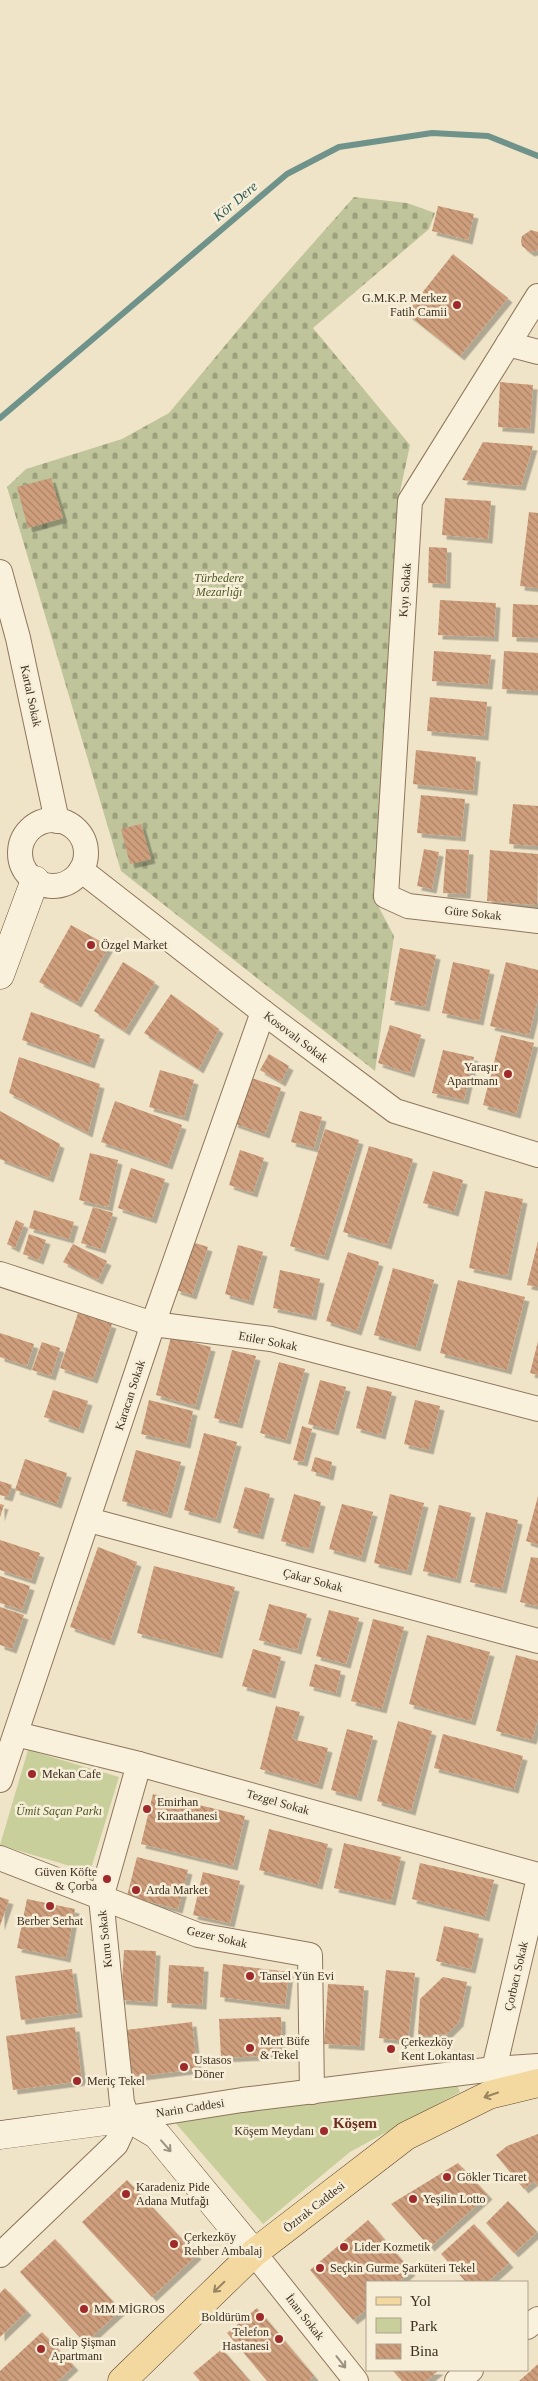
<svg xmlns="http://www.w3.org/2000/svg" width="538" height="2381" font-family="'Times New Roman',serif">
	<defs>
		<pattern id="cemetery-stones" width="16" height="16" patternUnits="userSpaceOnUse" patternTransform="scale(1.25)"><rect width="16" height="16" fill="#bfc49a"/><path d="M2 7V4a2 2 0 0 1 4 0v3zM10 15v-3a2 2 0 0 1 4 0v3z" fill="#9ca07d"/></pattern>
		<pattern id="building-back-hatch" width="6" height="6" patternUnits="userSpaceOnUse" patternTransform="scale(1.25)"><rect width="6" height="6" fill="#cf9f7d"/><path d="M-1 5l2 2M0 0l6 6M5-1l2 2" fill="none" stroke="#a98266"/></pattern>
		<filter id="shadow"><feDropShadow dx="4.5" dy="4.5" stdDeviation="0" flood-color="#0004"/></filter>
	</defs>
	<rect width="100%" height="100%" fill="#f0e4c8"/>
	<polygon fill="url(#cemetery-stones)" points="354,197 407,203 435,213 429,229 313,328 410,445 399,496 375,900 394,936 375,1071 121,871 7,487 26,469 122,439 169,413 262,301"/>
	<g fill="#c9cf9b">
		<polygon points="28,1750 119,1777 90,1872 0,1845"/>
		<polygon points="455,2080 460,2092 350,2152 263,2224 172,2119"/>
	</g>
	<g fill="none" stroke-linecap="round" stroke-linejoin="round">
		<polyline stroke="#6f938a" stroke-width="6" points="0,418 287,174 339,147 432,133 488,136 538,156"/>
	</g>
	<g fill="url(#building-back-hatch)" filter="url(#shadow)">
		<polygon points="438,206 474,214 468,240 432,231"/>
		<polygon points="531,230 538,232 538,250 530,252 522,246 521,241 522,236"/>
		<polygon points="453,254 508,298 460,356 406,313"/>
		<polygon points="500,382 533,385 530,429 498,427"/>
		<polygon points="483,442 533,446 521,486 462,480"/>
		<polygon points="51,478 63,518 28,528 17,487"/>
		<polygon points="445,498 491,501 488,539 442,535"/>
		<polygon points="529,512 538,513 538,588 520,586"/>
		<polygon points="429,547 447,548 446,584 428,583"/>
		<polygon points="440,600 496,603 494,637 438,635"/>
		<polygon points="513,604 538,605 538,638 512,637"/>
		<polygon points="434,651 491,655 488,685 432,681"/>
		<polygon points="504,651 538,653 538,691 502,689"/>
		<polygon points="430,697 487,702 484,736 427,731"/>
		<polygon points="416,750 476,757 473,791 413,784"/>
		<polygon points="421,795 465,799 461,837 417,833"/>
		<polygon points="513,804 538,806 538,846 509,844"/>
		<polygon points="141,824 151,859 130,864 121,829"/>
		<polygon points="424,849 439,852 432,889 417,886"/>
		<polygon points="446,849 469,850 466,894 443,893"/>
		<polygon points="490,850 538,854 537,905 487,901"/>
		<polygon points="71,925 109,946 77,1003 39,982"/>
		<polygon points="400,948 436,955 425,1007 390,1000"/>
		<polygon points="123,962 155,982 125,1031 94,1011"/>
		<polygon points="453,962 490,970 479,1021 442,1013"/>
		<polygon points="506,962 538,970 538,998 529,1035 490,1026"/>
		<polygon points="171,994 219,1029 199,1069 144,1033"/>
		<polygon points="31,1012 100,1035 90,1064 22,1040"/>
		<polygon points="390,1025 421,1035 410,1073 378,1063"/>
		<polygon points="501,1035 534,1043 516,1114 483,1105"/>
		<polygon points="443,1050 474,1057 464,1100 432,1093"/>
		<polygon points="269,1054 289,1066 281,1082 260,1070"/>
		<polygon points="19,1057 100,1084 88,1133 9,1093"/>
		<polygon points="160,1070 194,1080 184,1117 149,1107"/>
		<polygon points="249,1077 281,1088 265,1134 233,1123"/>
		<polygon points="115,1101 182,1125 168,1165 101,1142"/>
		<polygon points="0,1111 60,1144 49,1178 0,1159"/>
		<polygon points="300,1111 322,1117 314,1148 291,1142"/>
		<polygon points="325,1129 359,1140 324,1256 290,1246"/>
		<polygon points="369,1146 413,1159 387,1245 343,1232"/>
		<polygon points="240,1150 264,1158 253,1193 229,1185"/>
		<polygon points="90,1153 118,1160 108,1207 79,1200"/>
		<polygon points="131,1168 165,1179 152,1219 118,1208"/>
		<polygon points="433,1171 463,1180 454,1212 423,1203"/>
		<polygon points="485,1191 523,1199 507,1276 469,1268"/>
		<polygon points="93,1207 113,1213 101,1249 81,1243"/>
		<polygon points="34,1210 74,1222 69,1239 29,1228"/>
		<polygon points="16,1220 24,1224 15,1248 7,1244"/>
		<polygon points="29,1234 46,1240 39,1260 23,1254"/>
		<polygon points="538,1241 538,1287 527,1285"/>
		<polygon points="192,1242 208,1247 192,1295 176,1290"/>
		<polygon points="73,1244 107,1261 98,1280 63,1262"/>
		<polygon points="238,1245 263,1252 249,1301 225,1294"/>
		<polygon points="348,1252 379,1262 357,1331 326,1321"/>
		<polygon points="393,1268 434,1280 416,1347 374,1335"/>
		<polygon points="280,1270 320,1279 312,1316 273,1308"/>
		<polygon points="458,1280 525,1297 507,1370 440,1353"/>
		<polygon points="78,1313 112,1324 93,1379 60,1368"/>
		<polygon points="0,1333 34,1344 27,1366 0,1357"/>
		<polygon points="171,1337 211,1347 195,1406 156,1395"/>
		<polygon points="538,1341 538,1375 530,1373"/>
		<polygon points="42,1342 60,1348 51,1376 32,1370"/>
		<polygon points="232,1350 256,1356 238,1424 214,1418"/>
		<polygon points="279,1362 305,1369 286,1440 260,1433"/>
		<polygon points="320,1380 346,1387 334,1431 308,1424"/>
		<polygon points="367,1386 392,1392 381,1435 356,1428"/>
		<polygon points="53,1390 88,1401 79,1429 44,1417"/>
		<polygon points="149,1400 193,1411 186,1444 141,1434"/>
		<polygon points="415,1400 440,1406 429,1450 404,1444"/>
		<polygon points="302,1426 312,1429 303,1462 293,1460"/>
		<polygon points="204,1433 237,1442 216,1519 184,1510"/>
		<polygon points="136,1450 181,1462 167,1514 122,1501"/>
		<polygon points="315,1457 332,1462 329,1476 311,1471"/>
		<polygon points="25,1459 67,1473 57,1504 15,1490"/>
		<polygon points="0,1481 12,1485 8,1497 0,1495"/>
		<polygon points="245,1487 270,1494 259,1535 233,1528"/>
		<polygon points="294,1494 321,1502 309,1549 281,1541"/>
		<polygon points="390,1494 424,1503 407,1571 374,1563"/>
		<polygon points="538,1496 538,1545 526,1541"/>
		<polygon points="0,1504 4,1505 0,1517"/>
		<polygon points="342,1504 373,1512 361,1558 329,1549"/>
		<polygon points="439,1505 471,1513 456,1579 423,1571"/>
		<polygon points="486,1512 518,1520 502,1589 470,1582"/>
		<polygon points="0,1540 40,1553 31,1580 0,1570"/>
		<polygon points="98,1547 137,1562 110,1641 70,1627"/>
		<polygon points="531,1557 538,1558 538,1606 520,1602"/>
		<polygon points="154,1566 235,1587 218,1654 137,1633"/>
		<polygon points="0,1576 30,1586 22,1610 0,1603"/>
		<polygon points="269,1604 307,1614 297,1650 259,1640"/>
		<polygon points="0,1607 24,1615 12,1649 0,1645"/>
		<polygon points="329,1610 359,1618 346,1664 316,1656"/>
		<polygon points="373,1619 404,1627 382,1709 351,1701"/>
		<polygon points="427,1635 490,1652 471,1721 409,1704"/>
		<polygon points="253,1649 281,1657 271,1694 242,1686"/>
		<polygon points="516,1655 538,1661 538,1718 532,1740 496,1731"/>
		<polygon points="315,1664 341,1671 336,1693 309,1686"/>
		<polygon points="276,1706 300,1712 292,1739 328,1748 318,1785 260,1769"/>
		<polygon points="398,1721 432,1731 411,1811 377,1801"/>
		<polygon points="347,1729 373,1736 357,1797 331,1790"/>
		<polygon points="443,1734 523,1756 514,1789 434,1768"/>
		<polygon points="153,1794 245,1816 233,1866 141,1844"/>
		<polygon points="269,1829 328,1844 318,1885 259,1870"/>
		<polygon points="344,1843 401,1857 391,1901 334,1888"/>
		<polygon points="137,1857 188,1870 178,1909 127,1896"/>
		<polygon points="420,1863 494,1880 485,1917 412,1899"/>
		<polygon points="203,1872 240,1881 230,1923 193,1915"/>
		<polygon points="0,1897 9,1900 0,1926"/>
		<polygon points="27,1899 75,1909 66,1958 17,1948"/>
		<polygon points="444,1926 479,1934 471,1969 436,1961"/>
		<polygon points="124,1950 156,1951 153,2002 121,2000"/>
		<polygon points="223,1964 289,1972 285,2005 220,1997"/>
		<polygon points="169,1965 204,1967 202,2005 167,2003"/>
		<polygon points="72,1969 78,2013 21,2020 15,1976"/>
		<polygon points="386,1970 415,1973 408,2041 379,2038"/>
		<polygon points="443,1977 467,1982 459,2022 447,2034 418,2037 420,1999"/>
		<polygon points="328,1984 364,1986 360,2046 324,2044"/>
		<polygon points="281,2017 282,2055 221,2058 219,2019"/>
		<polygon points="192,2022 197,2069 132,2077 126,2030"/>
		<polygon points="75,2027 82,2081 13,2090 6,2036"/>
		<polygon points="538,2134 538,2186 534,2181 524,2189 496,2155 507,2146"/>
		<polygon points="458,2163 488,2195 430,2247 391,2204"/>
		<polygon points="127,2180 197,2255 152,2297 82,2222"/>
		<polygon points="508,2201 537,2232 514,2253 486,2223"/>
		<polygon points="368,2220 411,2271 398,2282 367,2282 367,2309 353,2320 310,2270"/>
		<polygon points="474,2224 509,2263 488,2282 466,2282 441,2254"/>
		<polygon points="55,2239 121,2310 85,2343 20,2272"/>
		<polygon points="5,2288 27,2311 0,2337 0,2293"/>
		<polygon points="257,2308 314,2376 309,2381 267,2381 227,2333"/>
		<polygon points="42,2332 74,2366 58,2381 0,2381 0,2371"/>
		<polygon points="222,2349 250,2381 200,2381 193,2373"/>
		<polygon points="538,2364 538,2381 519,2381 527,2374"/>
		<polygon points="392,2370 439,2370 426,2381 402,2381"/>
	</g>
	<g fill="none" stroke-linecap="round" stroke-linejoin="round">
		<defs>
			<g id="street">
				<polyline points="538,296 410,501 386,896 408,906 538,921"/>
				<polyline points="508,344 538,352"/>
				<polyline points="0,572 18,638 57,821"/>
				<circle cx="53" cy="853" r="33"/>
				<polyline points="81,870 263,1012 395,1111 538,1155"/>
				<polyline points="0,1274 153,1324 271,1339 538,1409"/>
				<polyline points="89,1520 538,1641"/>
				<polyline points="16,1734 139,1764 538,1875"/>
				<polyline points="0,1780 153,1324 263,1012"/>
				<polyline points="0,1858 198,1935 310,1955 312,2092"/>
				<polyline points="494,2069 538,1882"/>
				<polyline points="128,2118 242,2100 494,2069 538,2066"/>
				<polyline points="128,2118 122,2103 101,1898 139,1764"/>
				<polyline points="254,2253 356,2381"/>
				<polyline points="0,2255 116,2144 128,2118"/>
				<polyline points="527,2327 538,2319"/>
				<polyline points="457,2381 471,2370"/>
			</g>
			<g id="secondary">
				<polyline points="0,975 35,880"/>
				<polyline points="0,2135 128,2118 157,2135 254,2253"/>
			</g>
			<polyline id="primary" points="122,2381 254,2253 406,2136 489,2095 538,2083"/>
		</defs>
		<use href="#street" stroke="#8d765c" stroke-width="26"/>
		<use href="#secondary" stroke="#6f573f" stroke-width="29"/>
		<use href="#primary" stroke="#5b4430" stroke-width="29"/>
		<use href="#street" stroke="#faf1dc" stroke-width="24"/>
		<use href="#secondary" stroke="#faf1dc" stroke-width="28"/>
		<use href="#primary" stroke="#f3d9a0" stroke-width="28"/>
	</g>
	<defs><path id="oneway-shaft" d="M-6 0H5M1.5-3L5.5 0L1.5 3" fill="none" stroke-width="1.6" stroke-linecap="round" stroke-linejoin="round" transform="scale(1.25)"/></defs>
	<g stroke="#988460">
		<use href="#oneway-shaft" transform="translate(491 2095) rotate(161)"/>
		<use href="#oneway-shaft" transform="translate(219 2287) rotate(136)"/>
	</g>
	<g stroke="#9c907e">
		<use href="#oneway-shaft" transform="translate(166 2146) rotate(49)"/>
		<use href="#oneway-shaft" transform="translate(341 2362) rotate(52)"/>
	</g>
	<g fill="#9e2a2b" stroke="#f7eed8" stroke-width="2">
		<circle cx="457" cy="305" r="5"/>
		<circle cx="91" cy="945" r="5"/>
		<circle cx="508" cy="1074" r="5"/>
		<circle cx="32" cy="1774" r="5"/>
		<circle cx="147" cy="1809" r="5"/>
		<circle cx="107" cy="1879" r="5"/>
		<circle cx="136" cy="1890" r="5"/>
		<circle cx="50" cy="1906" r="5"/>
		<circle cx="250" cy="1976" r="5"/>
		<circle cx="250" cy="2048" r="5"/>
		<circle cx="391" cy="2049" r="5"/>
		<circle cx="184" cy="2067" r="5"/>
		<circle cx="77" cy="2081" r="5"/>
		<circle cx="324" cy="2131" r="5"/>
		<circle cx="447" cy="2177" r="5"/>
		<circle cx="126" cy="2194" r="5"/>
		<circle cx="413" cy="2199" r="5"/>
		<circle cx="174" cy="2244" r="5"/>
		<circle cx="344" cy="2247" r="5"/>
		<circle cx="320" cy="2268" r="5"/>
		<circle cx="84" cy="2309" r="5"/>
		<circle cx="260" cy="2317" r="5"/>
		<circle cx="279" cy="2339" r="5"/>
		<circle cx="41" cy="2349" r="5"/>
	</g>
	<g text-anchor="middle" stroke-width="5" stroke-linejoin="round" paint-order="stroke">
		<g font-size="12" fill="#3d2e20" stroke="#f7eed8" text-anchor="start">
			<text x="447" y="302" text-anchor="end">G.M.K.P. Merkez<tspan x="447" dy="14">Fatih Camii</tspan></text>
			<text x="101" y="949">Özgel Market</text>
			<text x="498" y="1071" text-anchor="end">Yaraşır<tspan x="498" dy="14">Apartmanı</tspan></text>
			<text x="42" y="1778">Mekan Cafe</text>
			<text x="157" y="1806">Emirhan<tspan x="157" dy="14">Kıraathanesi</tspan></text>
			<text x="97" y="1876" text-anchor="end">Güven Köfte<tspan x="97" dy="14">&amp; Çorba</tspan></text>
			<text x="146" y="1894">Arda Market</text>
			<text x="50" y="1925" text-anchor="middle">Berber Serhat</text>
			<text x="260" y="1980">Tansel Yün Evi</text>
			<text x="260" y="2045">Mert Büfe<tspan x="260" dy="14">&amp; Tekel</tspan></text>
			<text x="401" y="2046">Çerkezköy<tspan x="401" dy="14">Kent Lokantası</tspan></text>
			<text x="194" y="2064">Ustasos<tspan x="194" dy="14">Döner</tspan></text>
			<text x="87" y="2085">Meriç Tekel</text>
			<text x="314" y="2135" text-anchor="end">Köşem Meydanı</text>
			<text x="457" y="2181">Gökler Ticaret</text>
			<text x="136" y="2191">Karadeniz Pide<tspan x="136" dy="14">Adana Mutfağı</tspan></text>
			<text x="423" y="2203">Yeşilin Lotto</text>
			<text x="184" y="2241">Çerkezköy<tspan x="184" dy="14">Rehber Ambalaj</tspan></text>
			<text x="354" y="2251">Lider Kozmetik</text>
			<text x="330" y="2272">Seçkin Gurme Şarküteri Tekel</text>
			<text x="94" y="2313">MM MİGROS</text>
			<text x="250" y="2321" text-anchor="end">Boldürüm</text>
			<text x="269" y="2336" text-anchor="end">Telefon<tspan x="269" dy="14">Hastanesi</tspan></text>
			<text x="51" y="2346">Galip Şişman<tspan x="51" dy="14">Apartmanı</tspan></text>
		</g>
		<g font-size="12" font-style="italic" fill="#4d5a26" stroke="#f7eed8">
			<text x="219" y="582">Türbedere<tspan x="219" dy="14">Mezarlığı</tspan></text>
			<text x="59" y="1815">Ümit Saçan Parkı</text>
		</g>
		<g font-size="12" fill="#3d2e20" stroke="#f7eed8">
			<text transform="translate(405 590) rotate(-86)" y="4">Kıyı Sokak</text>
			<text transform="translate(31 696) rotate(78)" y="4">Kartal Sokak</text>
			<text transform="translate(473 913) rotate(6)" y="4">Güre Sokak</text>
			<text transform="translate(296 1037) rotate(37)" y="4">Kosovalı Sokak</text>
			<text transform="translate(268 1341) rotate(11)" y="4">Etiler Sokak</text>
			<text transform="translate(130 1395) rotate(-72)" y="4">Karacan Sokak</text>
			<text transform="translate(313 1580) rotate(15)" y="4">Çakar Sokak</text>
			<text transform="translate(278 1802) rotate(16)" y="4">Tezgel Sokak</text>
			<text transform="translate(217 1937) rotate(13)" y="4">Gezer Sokak</text>
			<text transform="translate(105 1939) rotate(-96)" y="4">Kuru Sokak</text>
			<text transform="translate(516 1976) rotate(-77)" y="4">Çorbacı Sokak</text>
			<text transform="translate(190 2108) rotate(-9)" y="4">Narin Caddesi</text>
			<text transform="translate(314 2207) rotate(-38)" y="4">Öztrak Caddesi</text>
			<text transform="translate(305 2317) rotate(52)" y="4">İnan Sokak</text>
		</g>
		<g font-size="14" font-style="italic" fill="#2f5d5a" stroke="#f7eed8">
			<text transform="translate(235 201) rotate(-40)" y="5">Kör Dere</text>
		</g>
		<g font-size="15" font-weight="bold" fill="#6b2e1e" stroke="#f7eed8">
			<text x="355" y="2128">Köşem</text>
		</g>
	</g>
	<rect x="366" y="2281" width="162" height="90" fill="#f7eed8" stroke="#ada18e"/>
	<rect x="376" y="2297" width="25" height="8" fill="#f3d9a0" stroke="#ada18e"/>
	<text x="410" y="2306" font-size="15" fill="#3d2e20">Yol</text>
	<rect x="376" y="2318" width="25" height="15" fill="#c9cf9b" stroke="#ada18e"/>
	<text x="410" y="2331" font-size="15" fill="#3d2e20">Park</text>
	<rect x="376" y="2344" width="25" height="15" fill="url(#building-back-hatch)" stroke="#ada18e"/>
	<text x="410" y="2356" font-size="15" fill="#3d2e20">Bina</text>
</svg>
